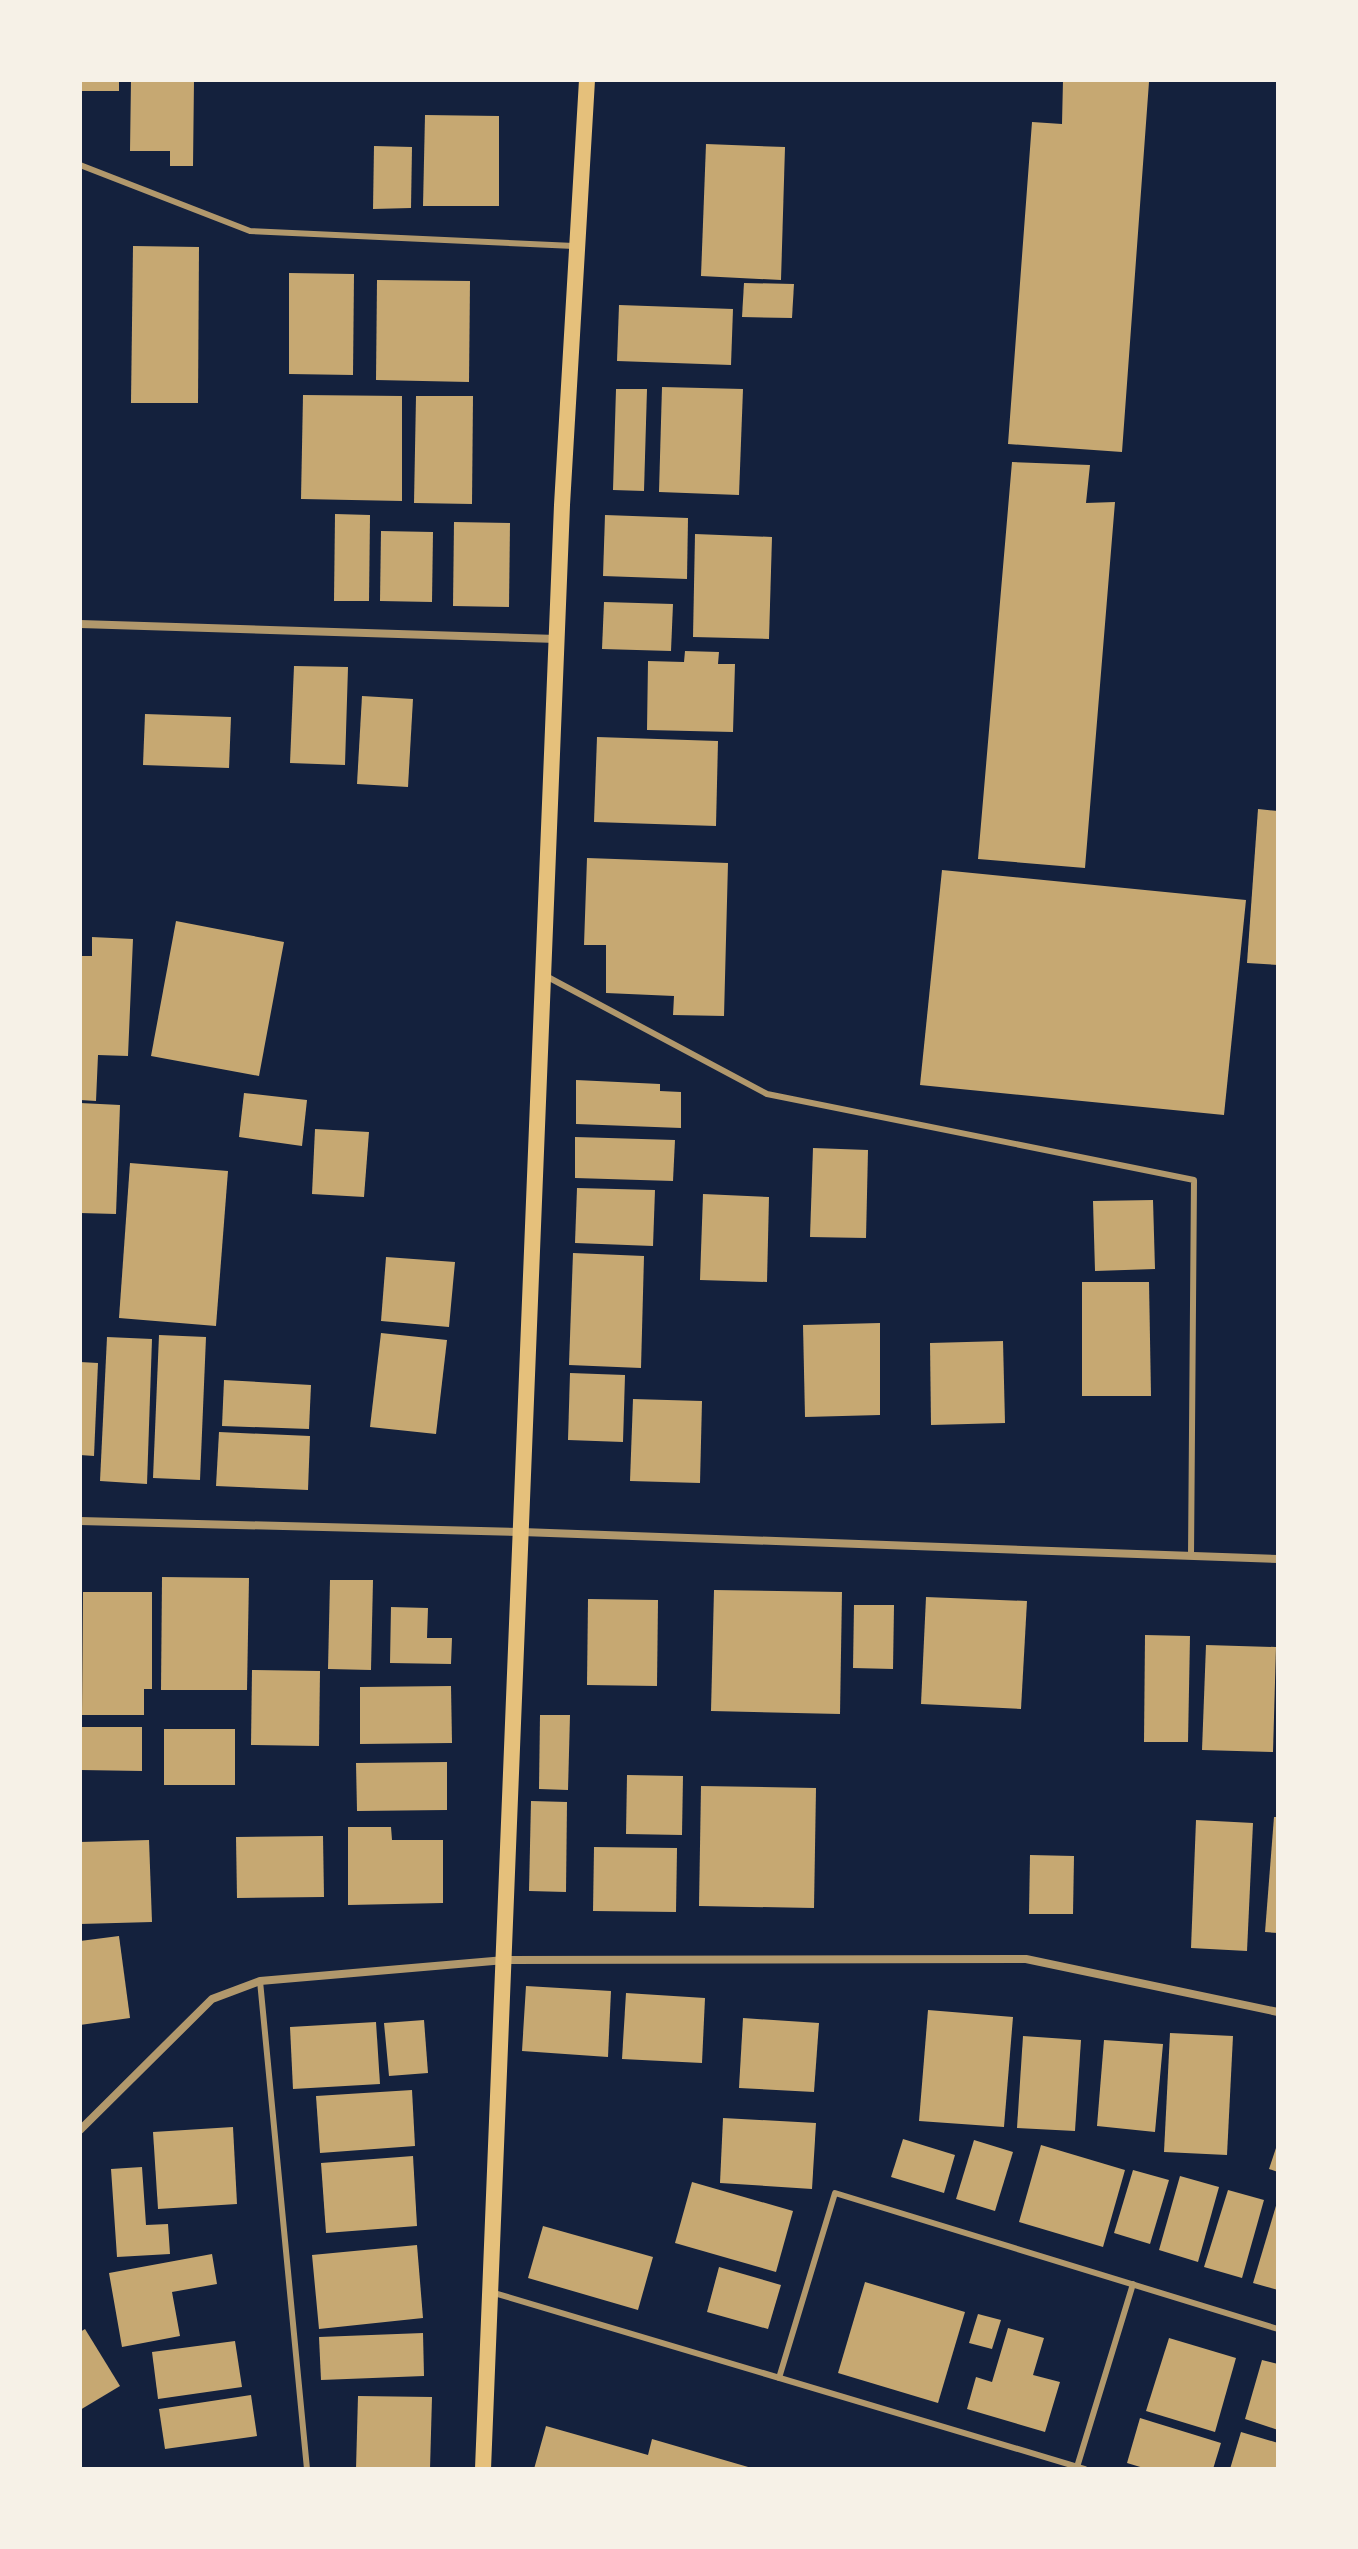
<svg xmlns="http://www.w3.org/2000/svg" width="1358" height="2549" font-family="'Archivo Narrow',sans-serif">
	<rect width="100%" height="100%" fill="#14213d"/>
	<g fill="#c6a872">
		<rect x="80" y="80" width="39" height="11"/>
		<polygon points="131,80 194,80 193,166 170,166 170,151 130,151"/>
		<polygon points="1063,80 1149,82 1122,452 1008,444 1032,122 1062,124"/>
		<polygon points="425,115 499,116 499,206 423,206"/>
		<polygon points="706,144 785,147 781,280 701,276"/>
		<polygon points="374,146 412,147 411,208 373,209"/>
		<polygon points="133,246 199,247 198,403 131,403"/>
		<polygon points="289,273 354,274 353,375 289,374"/>
		<polygon points="377,280 470,281 469,382 376,380"/>
		<polygon points="744,283 794,284 792,318 742,317"/>
		<polygon points="619,305 733,309 731,365 617,361"/>
		<polygon points="662,387 743,389 739,495 659,492"/>
		<polygon points="616,389 647,389 644,491 613,490"/>
		<polygon points="303,395 402,396 402,501 301,499"/>
		<polygon points="416,396 473,396 472,504 414,503"/>
		<polygon points="1012,462 1090,465 1086,503 1115,502 1085,868 978,859"/>
		<polygon points="335,514 370,515 369,601 334,601"/>
		<polygon points="605,515 688,518 687,579 603,576"/>
		<polygon points="454,522 510,523 509,607 453,606"/>
		<polygon points="381,531 433,532 432,602 380,601"/>
		<polygon points="695,534 772,537 769,639 693,637"/>
		<polygon points="604,602 673,604 671,651 602,649"/>
		<polygon points="685,651 719,652 718,664 735,664 733,732 647,730 648,661 684,662"/>
		<polygon points="294,666 348,667 345,765 290,763"/>
		<polygon points="362,696 413,699 408,787 357,784"/>
		<polygon points="145,714 231,717 229,768 143,765"/>
		<polygon points="597,737 718,741 716,826 594,822"/>
		<polygon points="1258,809 1278,811 1278,965 1247,963"/>
		<polygon points="587,858 728,863 724,1016 673,1015 674,996 606,993 606,945 584,945"/>
		<polygon points="942,870 1246,900 1224,1115 920,1085"/>
		<polygon points="176,921 284,942 259,1076 151,1056"/>
		<polygon points="92,937 133,939 128,1056 98,1055 96,1101 80,1100 80,956 92,956"/>
		<polygon points="576,1080 660,1084 660,1091 681,1092 681,1128 576,1124"/>
		<polygon points="244,1093 307,1100 302,1146 239,1137"/>
		<polygon points="80,1103 120,1105 116,1214 80,1213"/>
		<polygon points="315,1129 369,1132 364,1197 312,1194"/>
		<polygon points="575,1137 675,1140 673,1181 575,1178"/>
		<polygon points="813,1148 868,1150 866,1238 810,1237"/>
		<polygon points="130,1163 228,1171 216,1326 119,1318"/>
		<polygon points="577,1188 655,1190 653,1246 575,1243"/>
		<polygon points="703,1194 769,1197 767,1282 700,1280"/>
		<polygon points="1153,1200 1155,1269 1095,1271 1093,1201"/>
		<polygon points="573,1253 644,1256 641,1368 569,1365"/>
		<polygon points="386,1257 455,1262 449,1327 381,1321"/>
		<polygon points="1082,1282 1149,1282 1151,1396 1082,1396"/>
		<polygon points="880,1323 880,1415 805,1417 803,1325"/>
		<polygon points="381,1333 447,1340 436,1434 370,1427"/>
		<polygon points="159,1335 206,1337 200,1480 153,1478"/>
		<polygon points="107,1337 152,1339 147,1484 100,1481"/>
		<polygon points="1003,1341 1005,1423 931,1425 930,1343"/>
		<polygon points="80,1362 98,1363 94,1456 80,1455"/>
		<polygon points="570,1373 625,1375 623,1442 568,1440"/>
		<polygon points="224,1380 311,1385 309,1429 222,1426"/>
		<polygon points="633,1399 702,1401 700,1483 630,1481"/>
		<polygon points="219,1432 310,1436 308,1490 216,1486"/>
		<polygon points="162,1577 249,1578 247,1690 161,1690"/>
		<polygon points="330,1580 373,1580 371,1670 328,1669"/>
		<polygon points="714,1590 842,1592 840,1714 711,1711"/>
		<polygon points="83,1592 152,1592 152,1689 144,1689 144,1715 82,1715"/>
		<polygon points="926,1597 1027,1601 1021,1709 921,1704"/>
		<polygon points="588,1599 658,1600 657,1686 587,1685"/>
		<polygon points="854,1605 894,1605 893,1669 853,1668"/>
		<polygon points="391,1607 428,1608 427,1638 452,1638 451,1664 390,1663"/>
		<polygon points="1145,1635 1190,1636 1188,1742 1144,1742"/>
		<polygon points="1206,1645 1276,1647 1273,1752 1202,1750"/>
		<polygon points="252,1670 320,1671 319,1746 251,1745"/>
		<polygon points="451,1686 452,1743 360,1744 360,1687"/>
		<polygon points="540,1715 570,1715 568,1790 539,1789"/>
		<polygon points="80,1727 142,1727 142,1771 80,1770"/>
		<rect x="164" y="1729" width="71" height="56"/>
		<polygon points="447,1762 447,1810 357,1811 356,1763"/>
		<polygon points="627,1775 683,1776 682,1835 626,1834"/>
		<polygon points="701,1786 816,1788 814,1908 699,1906"/>
		<polygon points="531,1801 567,1802 566,1892 529,1891"/>
		<polygon points="1274,1817 1278,1817 1278,1933 1265,1932"/>
		<polygon points="1196,1820 1253,1823 1247,1951 1191,1948"/>
		<polygon points="348,1827 391,1827 392,1840 443,1840 443,1903 348,1905"/>
		<polygon points="323,1836 324,1897 237,1898 236,1837"/>
		<polygon points="149,1840 152,1922 80,1924 80,1842"/>
		<polygon points="594,1847 677,1848 676,1912 593,1911"/>
		<polygon points="1030,1855 1074,1856 1073,1914 1029,1914"/>
		<polygon points="119,1936 130,2018 80,2025 80,1941"/>
		<polygon points="526,1986 611,1991 608,2057 522,2051"/>
		<polygon points="626,1993 705,1998 702,2063 622,2059"/>
		<polygon points="928,2010 1013,2017 1004,2127 919,2121"/>
		<polygon points="743,2018 819,2023 814,2092 739,2088"/>
		<polygon points="424,2020 428,2073 389,2076 384,2023"/>
		<polygon points="376,2022 380,2084 293,2089 290,2027"/>
		<polygon points="1170,2033 1233,2036 1227,2155 1164,2152"/>
		<polygon points="1023,2036 1081,2040 1075,2131 1017,2128"/>
		<polygon points="1104,2040 1163,2044 1155,2132 1097,2126"/>
		<polygon points="412,2090 415,2146 320,2153 316,2096"/>
		<polygon points="723,2118 816,2123 812,2189 720,2183"/>
		<polygon points="233,2127 237,2204 158,2209 153,2132"/>
		<polygon points="903,2139 955,2155 944,2193 891,2177"/>
		<polygon points="974,2140 1013,2152 995,2211 956,2199"/>
		<polygon points="1278,2142 1278,2172 1269,2169"/>
		<polygon points="1041,2145 1125,2170 1103,2247 1019,2222"/>
		<polygon points="413,2156 417,2226 326,2233 321,2163"/>
		<polygon points="142,2167 146,2225 168,2224 170,2254 117,2257 111,2169"/>
		<polygon points="1133,2170 1169,2180 1150,2244 1114,2233"/>
		<polygon points="1180,2176 1219,2187 1198,2262 1159,2250"/>
		<polygon points="692,2182 793,2211 776,2272 675,2243"/>
		<polygon points="1228,2190 1264,2200 1242,2278 1204,2267"/>
		<polygon points="1278,2199 1278,2290 1253,2283"/>
		<polygon points="543,2226 653,2257 638,2310 528,2278"/>
		<polygon points="417,2245 423,2318 319,2329 312,2255"/>
		<polygon points="212,2254 217,2284 172,2292 180,2336 122,2347 109,2273"/>
		<polygon points="719,2267 781,2285 768,2329 707,2312"/>
		<polygon points="865,2282 965,2312 938,2403 838,2373"/>
		<polygon points="978,2314 1001,2320 992,2349 969,2343"/>
		<polygon points="1008,2328 1044,2338 1033,2375 1060,2382 1045,2432 967,2409 976,2377 992,2382"/>
		<polygon points="85,2329 120,2386 80,2410 80,2332"/>
		<polygon points="423,2333 424,2376 321,2380 319,2337"/>
		<polygon points="1169,2338 1236,2358 1215,2432 1146,2411"/>
		<polygon points="235,2341 242,2387 158,2399 152,2352"/>
		<polygon points="1262,2360 1278,2364 1278,2430 1245,2419"/>
		<polygon points="251,2395 257,2436 165,2449 159,2409"/>
		<polygon points="358,2396 432,2397 430,2469 356,2469"/>
		<polygon points="1140,2418 1221,2443 1213,2469 1147,2469 1127,2463"/>
		<polygon points="546,2426 648,2455 652,2439 755,2469 534,2469"/>
		<polygon points="1241,2432 1278,2443 1278,2469 1230,2469"/>
	</g>
	<g fill="none" stroke-linecap="round" stroke-linejoin="round">
		<g stroke="#b1986c" stroke-width="6">
			<polyline points="80,165 250,231 574,246"/>
			<polyline points="544,975 767,1094 1194,1180 1191,1556"/>
			<polyline points="260,1981 307,2469"/>
			<polyline points="491,2292 1085,2469"/>
			<polyline points="779,2378 835,2193 1278,2329"/>
			<polyline points="1077,2467 1133,2284"/>
		</g>
		<g stroke="#b1986c" stroke-width="8">
			<polyline points="80,624 557,639"/>
			<polyline points="80,1521 522,1532 1278,1559"/>
			<polyline points="80,2130 212,1999 260,1981 505,1960 1026,1959 1278,2012"/>
		</g>
		<polyline stroke="#e5c07b" stroke-width="16" points="483,2469 562,505 587,80"/>
	</g>
	<rect width="1358" height="2549" fill="none" stroke="#f6f1e7" stroke-width="164"/>
</svg>
